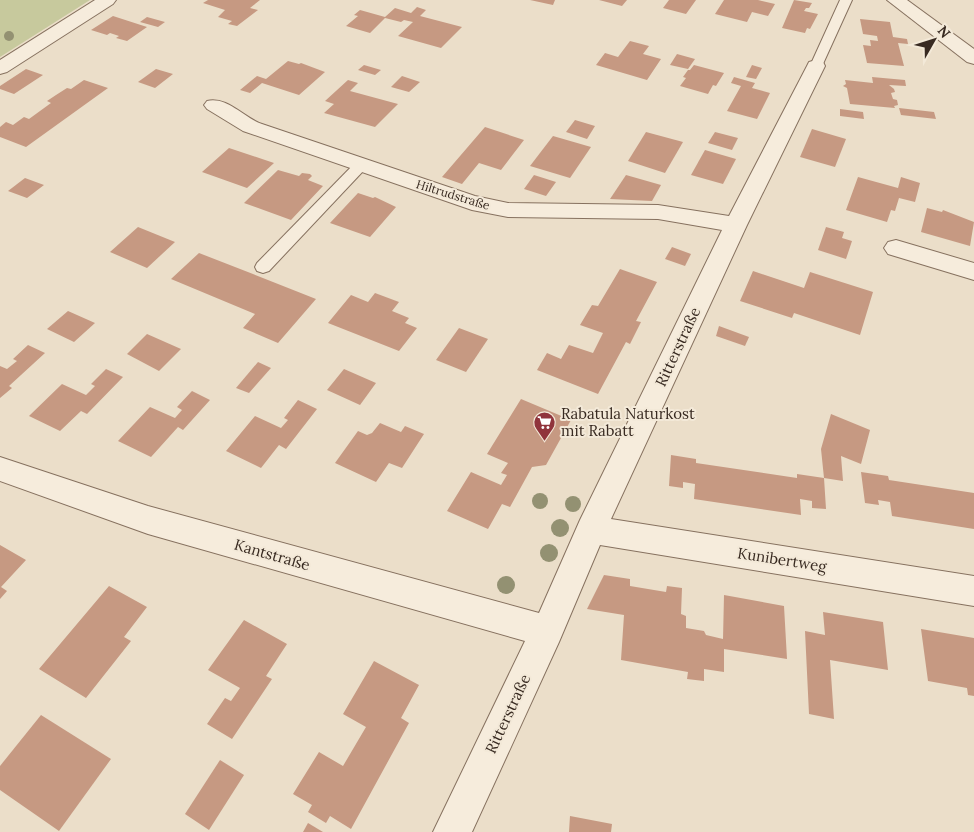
<svg xmlns="http://www.w3.org/2000/svg" width="974" height="832" font-family="Lora,serif">
	<rect width="100%" height="100%" fill="#ebdec9"/>
	<polygon fill="#c7c99d" points="0,0 90,0 0,57"/>
	<g fill="#c69982">
		<polygon points="208,0 260,0 250,8 258,10 237,26 228,24 232,21 218,17 225,10 203,3"/>
		<polygon points="530,0 555,0 553,5"/>
		<polygon points="599,0 627,0 622,6"/>
		<polygon points="669,0 696,0 686,14 663,8"/>
		<polygon points="724,0 758,0 775,4 768,16 752,12 747,22 715,14"/>
		<polygon points="794,0 812,3 809,8 806,8 804,11 818,14 810,29 807,28 805,33 782,28"/>
		<polygon points="417,7 426,10 420,16 462,27 441,48 398,36 413,22 404,20 401,22 385,18 370,33 346,26 358,16 354,15 360,10 385,17 395,8 411,13"/>
		<polygon points="113,16 147,27 127,41 116,38 119,36 110,33 107,35 91,30"/>
		<polygon points="147,17 165,22 158,27 140,22"/>
		<polygon points="860,19 890,22 893,37 907,39 908,44 898,43 904,66 867,63 863,45 871,46 870,40 878,41 877,36 863,34"/>
		<polygon points="630,41 649,46 643,54 661,59 647,80 596,65 605,53 618,57"/>
		<polygon points="677,54 695,59 688,69 670,65"/>
		<polygon points="288,61 299,64 301,63 325,72 299,95 262,83 250,93 240,90 257,76 266,79"/>
		<polygon points="364,65 381,70 375,75 358,70"/>
		<polygon points="694,65 724,73 716,86 713,85 708,94 680,86 686,78 683,77 688,70 690,70"/>
		<polygon points="752,65 762,68 756,79 746,77"/>
		<polygon points="26,69 43,75 14,94 0,89 0,86"/>
		<polygon points="156,69 173,74 155,88 138,82"/>
		<polygon points="402,76 420,82 409,92 391,87"/>
		<polygon points="734,77 755,83 752,88 770,93 757,119 727,111 741,86 731,83"/>
		<polygon points="872,77 905,80 906,86 889,85 894,89 895,92 891,93 893,99 897,100 898,105 894,106 895,108 850,104 847,88 843,86 846,84 845,80 873,83"/>
		<polygon points="84,80 108,88 26,147 0,137 0,127 6,122 13,125 24,117 29,119 51,103 47,101 56,95 67,88 71,89"/>
		<polygon points="348,80 358,83 350,91 398,104 375,127 324,113 334,104 325,101"/>
		<polygon points="899,108 934,112 936,119 901,115"/>
		<polygon points="840,109 863,112 864,119 840,116"/>
		<polygon points="575,120 595,126 587,139 566,132"/>
		<polygon points="485,127 524,140 501,170 479,163 462,184 442,177"/>
		<polygon points="812,129 846,139 835,167 800,157"/>
		<polygon points="646,132 683,142 665,173 628,161"/>
		<polygon points="715,132 738,138 732,150 708,143"/>
		<polygon points="553,136 591,147 570,178 530,166"/>
		<polygon points="229,148 274,163 247,188 202,172"/>
		<polygon points="705,150 736,159 723,184 691,175"/>
		<polygon points="278,170 299,176 302,173 310,174 312,176 308,180 323,186 291,220 244,203"/>
		<polygon points="534,175 556,182 546,196 524,189"/>
		<polygon points="626,175 661,185 652,201 610,199"/>
		<polygon points="858,177 898,188 901,177 920,183 915,202 899,198 895,211 891,210 887,222 846,210"/>
		<polygon points="25,178 44,185 27,198 8,191"/>
		<polygon points="358,193 373,198 375,197 396,207 370,237 330,223"/>
		<polygon points="927,208 942,212 943,210 974,222 970,246 921,232"/>
		<polygon points="138,227 175,242 147,268 110,252"/>
		<polygon points="826,227 844,232 842,238 852,241 846,259 818,250"/>
		<polygon points="672,247 691,254 685,266 665,259"/>
		<polygon points="199,253 253,274 316,299 278,343 243,328 255,314 171,279"/>
		<polygon points="620,269 657,282 636,321 641,322 630,344 626,342 598,394 537,370 547,353 561,359 569,345 593,353 603,333 580,325 592,305 598,306"/>
		<polygon points="753,271 804,288 810,272 873,292 860,335 794,313 792,318 740,301"/>
		<polygon points="375,293 399,302 392,311 409,318 405,323 417,328 399,351 328,323 351,295 368,302"/>
		<polygon points="68,311 95,323 74,342 47,329"/>
		<polygon points="719,326 749,337 745,346 716,336"/>
		<polygon points="459,328 488,339 466,372 436,360"/>
		<polygon points="147,334 181,349 159,371 127,354"/>
		<polygon points="28,345 45,353 9,386 12,388 0,398 0,366 7,369 17,361 13,359"/>
		<polygon points="258,362 271,368 249,393 236,388"/>
		<polygon points="106,369 123,377 87,414 81,411 60,431 29,416 62,384 86,395 95,386 91,384"/>
		<polygon points="344,369 376,383 360,405 327,390"/>
		<polygon points="192,391 210,400 183,430 178,427 151,457 118,441 150,407 175,418 182,410 177,407"/>
		<polygon points="521,399 571,420 546,465 532,467 510,507 502,504 488,529 447,511 471,472 501,485 507,475 501,473 508,463 487,454"/>
		<polygon points="298,400 317,409 286,449 279,445 261,468 226,451 255,416 281,428 288,420 284,418"/>
		<polygon points="831,414 870,430 861,464 841,456 843,481 824,478 821,449"/>
		<polygon points="380,423 401,432 405,426 424,434 402,468 389,463 376,482 335,463 358,431 367,435 372,433"/>
		<polygon points="671,455 696,459 696,463 797,478 797,474 824,478 826,509 812,508 812,501 800,499 801,515 694,499 695,484 683,482 683,488 669,486"/>
		<polygon points="861,472 888,476 889,480 974,493 974,529 892,516 890,502 878,500 879,505 865,503"/>
		<polygon points="0,545 26,560 1,587 7,591 0,599"/>
		<polygon points="604,575 630,579 630,586 666,592 667,586 682,588 681,614 686,616 686,628 704,631 706,635 723,639 724,595 784,606 787,659 724,649 724,672 704,669 704,681 687,679 688,672 621,660 624,615 587,609"/>
		<polygon points="109,586 147,607 124,637 131,641 86,698 39,669"/>
		<polygon points="823,612 883,622 888,670 830,660 834,719 809,714 805,631 825,635"/>
		<polygon points="244,620 287,644 266,676 272,679 232,739 207,724 225,698 231,701 240,688 208,670"/>
		<polygon points="921,629 974,638 974,696 968,695 967,688 928,681"/>
		<polygon points="374,661 419,685 401,718 409,723 351,829 330,816 326,823 308,812 312,805 293,794 319,752 343,766 366,727 343,714"/>
		<polygon points="41,715 111,759 59,831 0,790 0,766"/>
		<polygon points="220,760 244,775 209,830 185,814"/>
		<polygon points="570,816 612,824 611,832 569,832"/>
		<polygon points="308,823 323,832 303,832"/>
	</g>
	<g fill="none" stroke-linecap="round" stroke-linejoin="round">
		<defs>
			<g id="service">
				<polygon points="840,0 852,0 822,66 821,69 811,69 810,66"/>
				<polygon points="361,160 366,162 368,165 366,168 269,271 263,273 257,271 255,267 257,263 356,162"/>
			</g>
			<g id="minor">
				<path d="M816,60L823,62L825,66L747,225L611,519L974,576V606L600,545L559,642L472,832H433L525,641L148,534L0,481V457L148,506L539,613L580,520L722,230L658,219L508,217L472,210L243,131L207,109L204,105L207,101C227,96 244,118 262,124C333,148 404,172 475,196L508,203L658,205L729,216L807,66L809,62Z"/>
				<polygon points="896,240 974,263 974,280 888,254 884,248 888,242"/>
			</g>
			<g id="tertiary">
				<polygon points="95,0 116,0 113,4 7,72 0,74 0,60"/>
				<polygon points="887,0 907,0 974,49 974,64 967,62"/>
			</g>
		</defs>
		<use href="#service" stroke="#86715f" stroke-width="2"/>
		<use href="#minor" stroke="#86715f" stroke-width="2"/>
		<use href="#tertiary" stroke="#86715f" stroke-width="2"/>
		<use href="#service" fill="#f6ecdc" fill-rule="evenodd"/>
		<use href="#minor" fill="#f6ecdc" fill-rule="evenodd"/>
		<use href="#tertiary" fill="#f6ecdc" fill-rule="evenodd"/>
	</g>
	<g fill="#939172">
		<circle cx="9" cy="36" r="5"/>
		<circle cx="540" cy="501" r="8"/>
		<circle cx="573" cy="504" r="8"/>
		<circle cx="560" cy="528" r="9"/>
		<circle cx="549" cy="553" r="9"/>
		<circle cx="506" cy="585" r="9"/>
	</g>
	<defs>
		<symbol id="supermarket-pin" viewBox="-11 -11 22 30"><path d="M0 17L-7.5 6A9.5 9.5 0 1 1 7.5 6Z" fill="#90343c" stroke="#f3e9d8"/><path d="M-6-5.5h2.5l.6 2H6L4.5 2H-2.5L-4.4-4H-6ZM-1.5 3.2a1.3 1.3 0 1 0 .1 0ZM3 3.2a1.3 1.3 0 1 0 .1 0Z" fill="#fff"/></symbol>
	</defs>
	<g fill-rule="evenodd">
		<use href="#supermarket-pin" x="532" y="410" width="25" height="34"/>
	</g>
	<g text-anchor="middle" stroke-width="4" stroke-linejoin="round" paint-order="stroke">
		<g font-size="12" fill="#382a21" stroke="#f3e9d8">
			<text transform="translate(453 195) rotate(17)" y="4">Hiltrudstraße</text>
		</g>
		<g font-size="15" fill="#382a21" stroke="#f3e9d8">
			<text transform="translate(678 347) rotate(-65)" y="5">Ritterstraße</text>
			<text transform="translate(272 555) rotate(16)" y="5">Kantstraße</text>
			<text transform="translate(782 560) rotate(9)" y="5">Kunibertweg</text>
			<text transform="translate(508 714) rotate(-65)" y="5">Ritterstraße</text>
		</g>
		<g font-size="15" fill="#382a21" stroke="#f3e9d8" text-anchor="start">
			<text x="561" y="419">Rabatula Naturkost<tspan x="561" dy="17">mit Rabatt</tspan></text>
		</g>
	</g>
	<g transform="translate(934 40) rotate(51)" stroke="#f3e9d8" stroke-width="4" paint-order="stroke">
	<path d="M0-4L9 19L0 12L-9 19Z" fill="#382a21"/>
	<text y="-8" font-size="14" font-weight="bold" text-anchor="middle" fill="#382a21">N</text>
	</g>
</svg>
